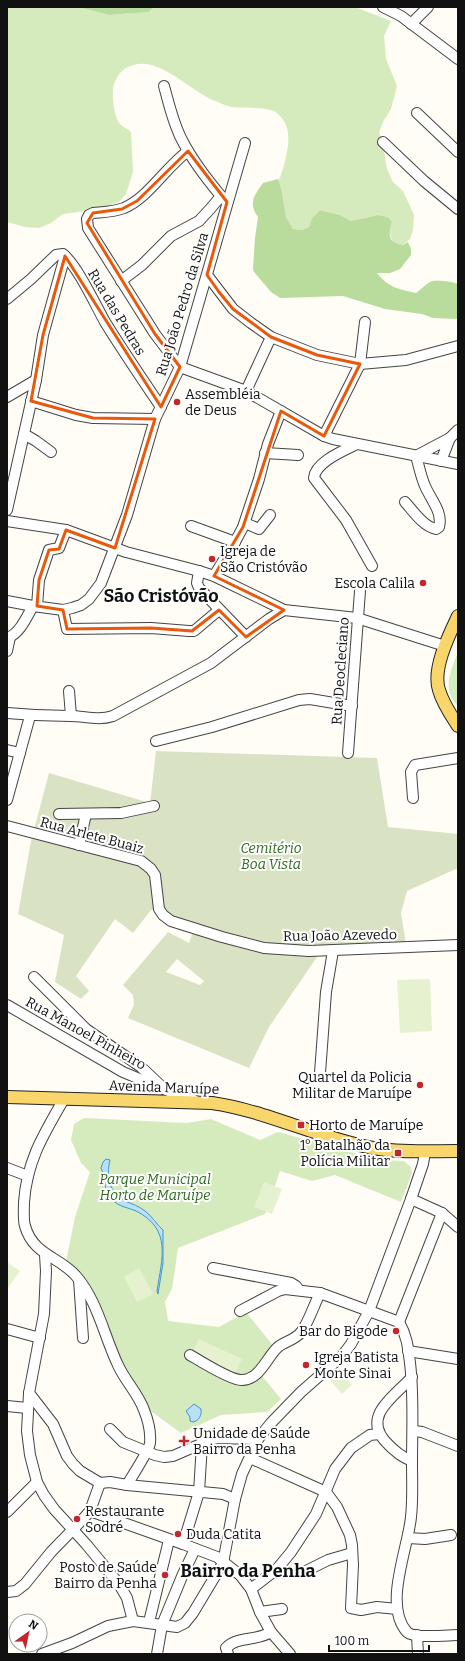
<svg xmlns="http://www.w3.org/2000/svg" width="465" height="1661" font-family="Bitter,serif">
	<rect width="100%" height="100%" fill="#fffdf5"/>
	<g fill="#d5ebbd">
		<path d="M7,7H78L109,15L149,12L154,7H355L391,21L384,36L386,59L397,86L391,109L384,120L379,132L383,145L387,169L393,182L403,191L414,215L413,230L410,239L403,245L395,244C389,237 389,231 392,222L388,217L378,215L351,221L340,215L320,210L312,218L309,227L302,230L293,229L286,217L282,192L278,180L280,178C285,163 292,140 286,125C285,121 278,113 274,111C262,106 245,109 232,107C227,106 222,104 218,102C190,93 157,50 126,68C119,72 115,80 113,88C112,96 114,120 121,125C125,128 128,129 131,132L133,172L126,194L119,202L99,209L63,214L51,223L39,228L25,227L7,222Z"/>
		<path d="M458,652V706C441,690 451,670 458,652Z"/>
		<polygon points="84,1118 187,1123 211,1119 260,1140 278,1132 380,1160 404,1161 411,1167 412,1173 401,1202 335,1175 312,1181 280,1171 265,1214 178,1248 172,1289 165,1302 168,1321 219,1327 246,1312 275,1348 258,1371 281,1399 267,1412 221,1415 181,1433 148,1409 120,1365 66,1261 75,1217 90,1172 81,1163 71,1140 74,1124"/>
	</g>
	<g fill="#b9dc9c">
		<polygon points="78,7 154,7 149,12 109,15"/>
		<path d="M278,179L282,192L286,217L293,229L302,230L309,227L312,218L320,210L340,215L351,221L378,215L388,217L392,222C388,235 388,243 403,245L408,242L411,249V255L400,269L390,273H377C389,288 398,289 416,293C420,290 427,283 432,281C437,280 453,281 458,284V318L457,319L433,318L422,314L385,309L343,296L280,298L271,292L254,272L253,269L255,238L258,217C248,203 254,196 263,183Z"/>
	</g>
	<path fill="#d9e3c4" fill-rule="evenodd" d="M156,751L377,758L388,827L458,834V868L407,891L401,913L406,944L321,945L317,957L269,1027L249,1068L128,1018L134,1005L133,995L123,985L168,932L189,943L195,925L171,917L163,910H151L133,933L115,919L76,976L89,991L81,999L55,982L64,935L18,914L31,841L49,773L150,803ZM177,959L204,981L200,985L166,972Z"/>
	<g fill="#e6f2cf">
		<polygon points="430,979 432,1031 400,1033 397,980"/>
		<polygon points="264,1182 282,1189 272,1214 254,1207"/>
		<polygon points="7,1262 20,1271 7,1289"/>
		<polygon points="139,1268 153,1294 137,1302 124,1277"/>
		<polygon points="199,1339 242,1359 235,1374 191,1354"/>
		<polygon points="338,1369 352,1385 342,1394 328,1378"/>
	</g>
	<g fill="#b9e0f7" stroke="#3f96cf">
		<path d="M106,1159L110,1160C106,1177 109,1192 125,1201C132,1204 139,1206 145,1211C152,1216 157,1225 163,1230V1263L158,1294L157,1291C162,1258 172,1229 136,1211C124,1206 116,1207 108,1194C104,1188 106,1183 104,1177C104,1174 102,1171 101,1168L103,1162Z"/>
		<path d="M194,1404L201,1409C202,1415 199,1421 193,1422L190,1421V1417L186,1411Z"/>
	</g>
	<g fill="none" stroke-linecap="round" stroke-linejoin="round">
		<defs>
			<g id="minor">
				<polyline points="383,7 401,16 458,59"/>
				<polyline points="411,24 428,7"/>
				<path d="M164,86C169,104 173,123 182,140C192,160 206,178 221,196"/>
				<polyline points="417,113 458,152"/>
				<polyline points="383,142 424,181 458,209"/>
				<path d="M188,151C165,168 149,197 124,208C114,212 103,212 93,213L89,215L87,219L88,228L155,334L180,367L246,391L324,436L333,439L458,464"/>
				<polyline points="207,275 233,309 251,323 271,337 317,355 360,364 406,360 458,346"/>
				<polyline points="121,281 142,265 171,236 199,221 211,208 221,196 227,202"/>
				<path d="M7,299L31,279L56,255L63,254C78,267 95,304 105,322C123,351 142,379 161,407"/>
				<polyline points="246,391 271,337"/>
				<polyline points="7,397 36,380"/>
				<polyline points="31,401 76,415 93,418 155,419"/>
				<polyline points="24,434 36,441 51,452"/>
				<polyline points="324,436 360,364 365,322"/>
				<polyline points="450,438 458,430"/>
				<path d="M357,444C345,450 315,462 314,478L346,520L372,566"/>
				<polyline points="265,453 298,455"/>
				<path d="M405,502C414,512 423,526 436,529L439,527C443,512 431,500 425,486C421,477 419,466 416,456L450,438L441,461"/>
				<polyline points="7,510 36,380 43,335 65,256"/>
				<polyline points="7,521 66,530 126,552 199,571 214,576 284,610 357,618 445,646"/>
				<polyline points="245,523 259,529 270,515"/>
				<polyline points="191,526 235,542"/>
				<polyline points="199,571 197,583 199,588 246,637"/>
				<polyline points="214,576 235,542 243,527 259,479 268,444 281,411"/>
				<polyline points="7,601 33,606"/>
				<polyline points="37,606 39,580 49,550 59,548 66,530"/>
				<polyline points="63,610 67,629 151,628 189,631 194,631 219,610"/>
				<path d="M7,638C20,634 27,616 33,606L63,610L72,608L81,605L89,599L101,583L127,515L155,419L180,367L245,143"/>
				<polyline points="7,651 10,637"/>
				<polyline points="69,691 71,716"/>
				<path d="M7,713C28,715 49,716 70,716C85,716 98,721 113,716L211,663L269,619L284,610"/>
				<polyline points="156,741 212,727 299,700 310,699 352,706"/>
				<polyline points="7,750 20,753"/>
				<polyline points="348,753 360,591"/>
				<polyline points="413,798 411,772 415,765 458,758"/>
				<polyline points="7,800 30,716"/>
				<polyline points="59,814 121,813 154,806"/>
				<polyline points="7,826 141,861 151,869 155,875 159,909 163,915 171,921 222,937 264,948 309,951 458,945"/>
				<polyline points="79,845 86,814"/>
				<polyline points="34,977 86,1029 141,1067 160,1085"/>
				<polyline points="7,1005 123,1072 166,1090 194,1100"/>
				<polyline points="320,1073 326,992 333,951"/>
				<path d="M64,1099C44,1134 27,1160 24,1202C24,1210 23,1219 25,1226C33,1255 60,1257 76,1276C97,1300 104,1335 117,1363C124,1380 138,1393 144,1410C148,1420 151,1432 150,1443C149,1451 132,1476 127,1485"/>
				<polyline points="7,1168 28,1176"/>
				<polyline points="411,1199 442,1213 458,1227"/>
				<polyline points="45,1255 46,1271 44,1314 29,1393 27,1431 30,1455 37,1482 44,1495 54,1509 86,1544 119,1584 127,1598 133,1621"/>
				<polyline points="213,1268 291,1283 296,1286 299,1290"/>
				<polyline points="79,1280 83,1338"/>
				<polyline points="240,1311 278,1291 285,1289 320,1293"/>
				<polyline points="399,1322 442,1213"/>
				<polyline points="7,1329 40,1338"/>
				<polyline points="408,1351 458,1359"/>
				<path d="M190,1355C200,1361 232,1381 242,1380C260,1379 266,1359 277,1348C284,1341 295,1341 302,1331C309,1321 314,1305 320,1293L399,1322C407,1336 408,1347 410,1363C414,1396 412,1429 412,1463C412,1481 413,1499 411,1517C408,1549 383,1605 407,1632C414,1639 448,1635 458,1635"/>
				<path d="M412,1377C396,1395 362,1415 385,1441C393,1450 401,1457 412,1461"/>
				<polyline points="29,1393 53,1424 67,1456 73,1464 80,1471 100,1483 110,1482 127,1485 223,1494 235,1499"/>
				<polyline points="7,1406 27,1408"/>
				<polyline points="110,1429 123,1442 155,1455 164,1457 173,1456 210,1440 218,1438 258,1439"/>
				<polyline points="414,1431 422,1432 458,1446"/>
				<polyline points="250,1458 326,1492 337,1507 350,1535 352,1545 353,1565 351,1608 361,1610 377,1607 397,1609"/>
				<polyline points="90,1511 183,1544 217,1557 240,1575 251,1589 260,1612 271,1632 290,1654"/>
				<polyline points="7,1512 37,1482"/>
				<polyline points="408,1538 425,1539 451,1535"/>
				<polyline points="183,1544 199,1492 202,1444"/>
				<polyline points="304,1572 328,1560 352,1553"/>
				<polyline points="251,1589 277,1569 291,1552 316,1514 335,1469 351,1448 370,1435 379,1434"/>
				<polyline points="7,1592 16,1591 25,1584 51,1552 83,1519 90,1511 100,1483"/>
				<polyline points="260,1612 282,1609"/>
				<polyline points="149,1622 169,1540"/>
				<polyline points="417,1635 418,1654"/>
				<polyline points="42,1654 72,1643 108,1626 133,1621 177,1627 185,1623 193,1613 223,1563 235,1499 242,1474 258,1439 271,1423 301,1392 342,1356 351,1344 369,1311 411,1199 423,1164 425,1152"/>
				<polyline points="157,1654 162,1625 183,1574 195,1549"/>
				<path d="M228,1654L226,1648C237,1636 258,1641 271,1632"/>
			</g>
			<g id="major">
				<path d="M458,616C449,635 432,669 439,690C443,704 451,715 458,726"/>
				<path d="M7,1097L212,1103C267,1111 318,1138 373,1148C401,1153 430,1151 458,1151"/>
			</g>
		</defs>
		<use href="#minor" stroke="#444" stroke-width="12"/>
		<use href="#major" stroke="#222" stroke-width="14"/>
		<use href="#minor" stroke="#fff" stroke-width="10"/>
		<use href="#major" stroke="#f9d66b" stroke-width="12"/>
	</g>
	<path fill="none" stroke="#e8590c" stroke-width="3" stroke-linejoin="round" d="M188,151L227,202L207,275L219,292L233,309L271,337L317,355L360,364L324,436L281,411L243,527L214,576L284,610L246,637L219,610L192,631L151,628L67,629L63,610L37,606L39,580L49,550L59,549L66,530L115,548L155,419L93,418L31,401L43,335L65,256L161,407L180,367L155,334L87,223L93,213L122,209L137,201Z"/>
	<g fill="#c4262e" stroke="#fff" stroke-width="1.5">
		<circle cx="177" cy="402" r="4"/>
		<circle cx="212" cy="559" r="4"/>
		<circle cx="423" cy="583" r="4"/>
		<circle cx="420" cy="1085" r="4"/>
		<rect x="297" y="1121" width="8" height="8" rx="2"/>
		<rect x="394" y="1149" width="8" height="8" rx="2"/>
		<circle cx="396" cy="1331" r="4"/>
		<circle cx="306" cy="1365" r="4"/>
		<path d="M182 1435h4v4h4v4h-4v4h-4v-4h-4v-4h4z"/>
		<circle cx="77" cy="1519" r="4"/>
		<circle cx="178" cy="1534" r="4"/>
		<circle cx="165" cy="1575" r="4"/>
	</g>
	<g text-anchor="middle" stroke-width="4" stroke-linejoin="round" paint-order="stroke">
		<g font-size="14" fill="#111" stroke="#fff">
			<text transform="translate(182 304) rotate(-73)" y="5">Rua João Pedro da Silva</text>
			<text transform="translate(117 312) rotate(59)" y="5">Rua das Pedras</text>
			<text transform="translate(340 671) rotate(-86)" y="5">Rua Deocleciano</text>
			<text transform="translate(92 835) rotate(15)" y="5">Rua Arlete Buaiz</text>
			<text transform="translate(340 935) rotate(-1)" y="5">Rua João Azevedo</text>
			<text transform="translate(86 1033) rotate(29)" y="5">Rua Manoel Pinheiro</text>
			<text transform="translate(164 1087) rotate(2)" y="5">Avenida Maruípe</text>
		</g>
		<g font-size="14" fill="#111" stroke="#fff" text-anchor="start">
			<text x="185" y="399">Assembléia<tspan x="185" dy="16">de Deus</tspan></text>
			<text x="220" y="556">Igreja de<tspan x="220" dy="16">São Cristóvão</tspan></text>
			<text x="415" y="588" text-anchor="end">Escola Calila</text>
			<text x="412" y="1082" text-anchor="end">Quartel da Policia<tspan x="412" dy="16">Militar de Maruípe</tspan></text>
			<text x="309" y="1130">Horto de Maruípe</text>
			<text x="390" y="1150" text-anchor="end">1° Batalhão da<tspan x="390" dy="16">Polícia Militar</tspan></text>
			<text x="388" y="1336" text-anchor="end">Bar do Bigode</text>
			<text x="314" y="1362">Igreja Batista<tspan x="314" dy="16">Monte Sinai</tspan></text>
			<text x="193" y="1438">Unidade de Saúde<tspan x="193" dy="16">Bairro da Penha</tspan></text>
			<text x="85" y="1516">Restaurante<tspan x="85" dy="16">Sodré</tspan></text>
			<text x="186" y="1539">Duda Catita</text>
			<text x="157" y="1572" text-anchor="end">Posto de Saúde<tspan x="157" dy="16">Bairro da Penha</tspan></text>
		</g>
		<g font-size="14" font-style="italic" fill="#2f6b1f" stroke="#fff">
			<text x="271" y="853">Cemitério<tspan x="271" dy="16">Boa Vista</tspan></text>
			<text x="155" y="1184">Parque Municipal<tspan x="155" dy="16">Horto de Maruípe</tspan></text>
		</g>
		<g font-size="18" font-weight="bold" fill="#111" stroke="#fff">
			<text x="161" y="602">São Cristóvão</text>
			<text x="248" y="1577">Bairro da Penha</text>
		</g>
	</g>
	<rect width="465" height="1661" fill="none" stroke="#111111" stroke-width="16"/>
	<g transform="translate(28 1633) rotate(33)"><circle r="19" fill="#ffffff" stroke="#a0a0a0"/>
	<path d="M0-3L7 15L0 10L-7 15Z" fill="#c4262e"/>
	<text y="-6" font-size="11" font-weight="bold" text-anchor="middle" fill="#111111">N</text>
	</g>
	<path d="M329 1645v6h100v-6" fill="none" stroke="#111111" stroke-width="2"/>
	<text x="335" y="1645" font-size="12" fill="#111111" stroke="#ffffff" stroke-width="3" paint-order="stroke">100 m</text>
</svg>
